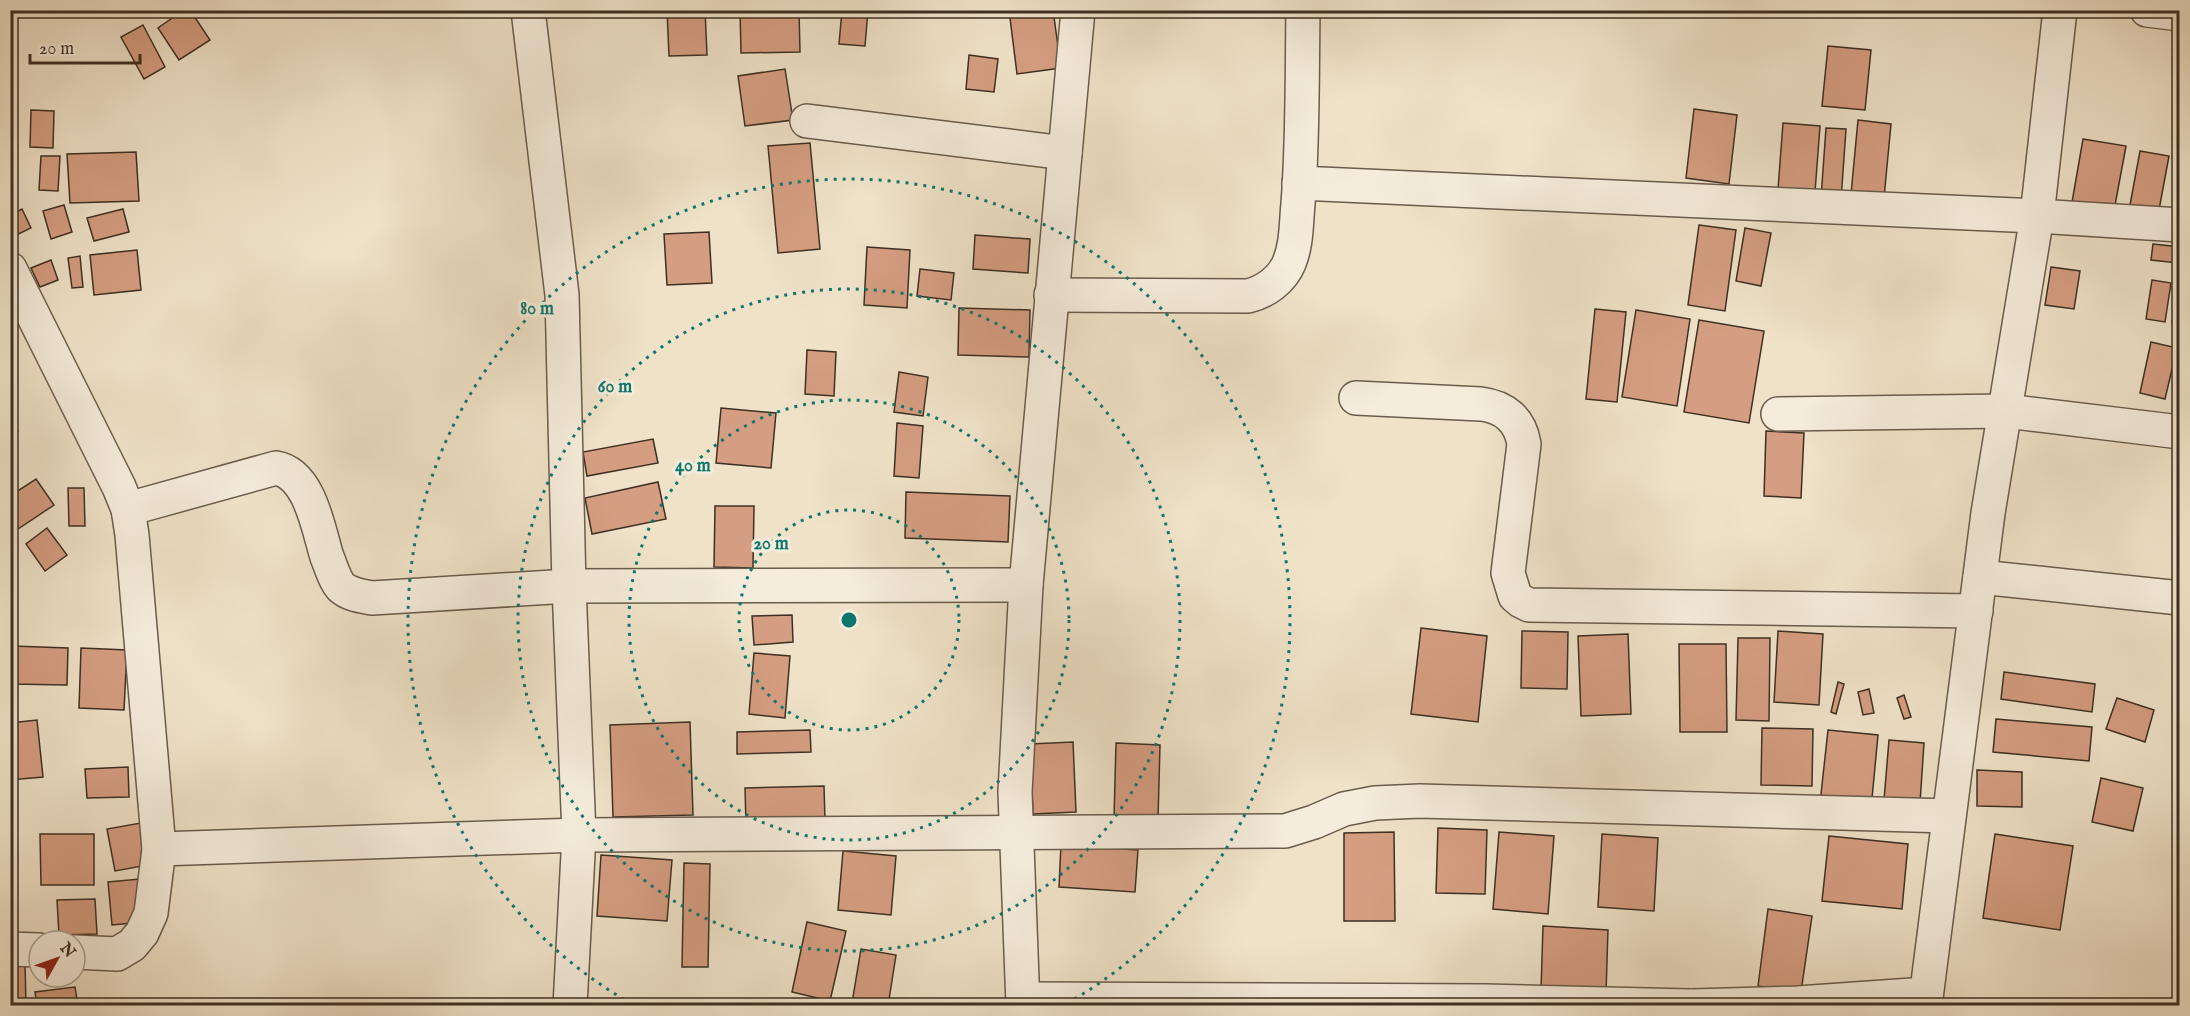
<svg xmlns="http://www.w3.org/2000/svg" width="2190" height="1016" font-family="'IM FELL English',serif">
	<rect width="100%" height="100%" fill="#efe2c8"/>
	<filter id="stains"><feTurbulence type="fractalNoise" baseFrequency=".00333" numOctaves="4"/><feColorMatrix values="0 0 0 0 .2 0 0 0 0 .09 0 0 0 0 .02 0 0 0 .5 -.17"/></filter>
	<radialGradient id="worn" r=".72"><stop offset=".6" stop-color="#630" stop-opacity="0"/><stop offset="1" stop-color="#630" stop-opacity=".3"/></radialGradient>
	<g fill="#d59d81" stroke="#3d3023" stroke-width="1.5">
		<polygon points="184,10 190,10 210,40 179,60 158,28"/>
		<polygon points="667,10 705,10 707,55 669,56"/>
		<polygon points="740,10 799,10 800,52 741,53"/>
		<polygon points="842,10 868,10 865,46 839,44"/>
		<polygon points="1009,10 1053,10 1061,68 1017,74"/>
		<polygon points="143,25 165,67 144,79 121,37"/>
		<polygon points="1828,46 1871,50 1865,110 1822,106"/>
		<polygon points="969,55 998,59 994,92 966,89"/>
		<polygon points="785,69 793,120 745,126 738,76"/>
		<polygon points="1694,109 1737,115 1729,184 1686,178"/>
		<polygon points="31,110 54,111 53,148 30,147"/>
		<polygon points="1858,120 1891,124 1884,198 1851,194"/>
		<polygon points="1783,123 1820,126 1815,192 1778,189"/>
		<polygon points="1826,128 1846,129 1841,200 1821,198"/>
		<polygon points="2083,139 2126,146 2113,216 2071,208"/>
		<polygon points="810,143 820,249 778,253 768,146"/>
		<polygon points="2140,151 2169,156 2159,210 2130,205"/>
		<polygon points="136,152 139,201 70,203 67,154"/>
		<polygon points="41,156 60,156 58,191 39,190"/>
		<polygon points="2178,165 2180,165 2180,204 2174,204"/>
		<polygon points="64,205 72,232 51,239 43,211"/>
		<polygon points="22,209 31,228 12,237 10,215"/>
		<polygon points="123,209 129,232 94,241 87,218"/>
		<polygon points="1699,225 1736,230 1725,311 1688,305"/>
		<polygon points="1745,228 1771,233 1761,286 1736,281"/>
		<polygon points="709,232 712,283 667,285 664,234"/>
		<polygon points="975,235 1030,239 1028,273 973,269"/>
		<polygon points="2153,244 2180,247 2178,263 2151,260"/>
		<polygon points="867,247 910,250 907,308 864,305"/>
		<polygon points="137,250 141,290 94,295 90,255"/>
		<polygon points="80,256 83,287 72,288 68,258"/>
		<polygon points="51,260 58,280 40,287 31,268"/>
		<polygon points="2051,267 2080,271 2074,309 2045,305"/>
		<polygon points="920,269 954,273 951,300 917,296"/>
		<polygon points="2152,280 2171,283 2165,322 2146,319"/>
		<polygon points="2180,298 2180,325 2172,322"/>
		<polygon points="959,308 1030,310 1029,357 958,355"/>
		<polygon points="1595,309 1626,312 1617,402 1586,399"/>
		<polygon points="1636,310 1690,319 1677,406 1622,397"/>
		<polygon points="1699,320 1764,331 1749,423 1684,412"/>
		<polygon points="2151,342 2177,348 2165,399 2140,393"/>
		<polygon points="807,350 836,352 834,396 805,394"/>
		<polygon points="899,372 928,377 923,416 894,412"/>
		<polygon points="721,408 776,413 771,468 716,463"/>
		<polygon points="10,423 18,431 10,438"/>
		<polygon points="897,423 923,426 919,478 894,476"/>
		<polygon points="1766,431 1804,433 1801,498 1764,496"/>
		<polygon points="653,439 658,463 587,476 583,452"/>
		<polygon points="36,479 54,505 18,529 10,517 10,496"/>
		<polygon points="658,482 666,519 592,534 585,498"/>
		<polygon points="68,488 84,488 85,526 69,526"/>
		<polygon points="906,492 1010,496 1008,542 905,538"/>
		<polygon points="715,506 754,506 753,568 714,567"/>
		<polygon points="47,528 67,555 45,571 26,544"/>
		<polygon points="792,615 793,642 754,645 752,616"/>
		<polygon points="1421,628 1487,636 1478,722 1411,714"/>
		<polygon points="1522,631 1568,632 1567,689 1521,688"/>
		<polygon points="1778,631 1823,634 1819,705 1774,702"/>
		<polygon points="1628,634 1631,714 1581,716 1578,636"/>
		<polygon points="1738,638 1770,638 1769,721 1736,720"/>
		<polygon points="1679,644 1726,644 1727,732 1680,732"/>
		<polygon points="12,646 68,648 67,685 11,684"/>
		<polygon points="81,648 127,650 124,710 79,708"/>
		<polygon points="754,653 790,656 785,718 749,714"/>
		<polygon points="2004,672 2095,684 2092,712 2001,699"/>
		<polygon points="1838,682 1844,684 1836,714 1831,712"/>
		<polygon points="1869,689 1874,713 1863,715 1858,692"/>
		<polygon points="1904,695 1911,717 1904,719 1897,698"/>
		<polygon points="2117,698 2154,710 2145,742 2106,729"/>
		<polygon points="1996,719 2092,727 2089,761 1993,752"/>
		<polygon points="37,720 43,777 10,780 10,723"/>
		<polygon points="690,722 693,815 613,817 610,725"/>
		<polygon points="1762,728 1813,729 1812,786 1761,785"/>
		<polygon points="810,730 811,752 737,754 737,732"/>
		<polygon points="1828,730 1878,735 1871,809 1820,803"/>
		<polygon points="1889,740 1924,743 1920,803 1884,800"/>
		<polygon points="1073,742 1076,812 1033,814 1030,744"/>
		<polygon points="1116,743 1160,745 1158,819 1114,818"/>
		<polygon points="128,767 129,797 87,798 85,769"/>
		<polygon points="1977,770 2022,772 2022,807 1977,806"/>
		<polygon points="2101,778 2143,788 2133,831 2092,822"/>
		<polygon points="824,786 825,821 746,824 745,788"/>
		<polygon points="146,822 154,864 115,871 107,829"/>
		<polygon points="1438,828 1487,830 1485,894 1436,893"/>
		<polygon points="1394,832 1395,921 1344,921 1344,833"/>
		<polygon points="1499,832 1554,836 1548,914 1493,909"/>
		<polygon points="40,834 94,834 94,885 41,885"/>
		<polygon points="1602,834 1658,838 1654,911 1598,907"/>
		<polygon points="1995,834 2073,846 2060,930 1983,918"/>
		<polygon points="1829,836 1908,844 1902,909 1822,901"/>
		<polygon points="1061,845 1138,850 1135,892 1059,887"/>
		<polygon points="843,851 896,856 891,915 838,910"/>
		<polygon points="601,855 672,860 667,921 597,916"/>
		<polygon points="684,863 710,864 708,967 682,967"/>
		<polygon points="140,879 144,922 112,925 108,882"/>
		<polygon points="95,899 97,934 59,935 57,900"/>
		<polygon points="1768,909 1812,916 1801,992 1758,986"/>
		<polygon points="807,922 846,931 830,1001 792,992"/>
		<polygon points="1543,926 1608,930 1606,993 1541,990"/>
		<polygon points="861,949 896,955 888,1006 852,1003"/>
		<polygon points="10,962 25,962 26,1006 10,1006"/>
		<polygon points="75,987 78,1006 37,1006 35,992"/>
		<polygon points="1958,1001 1993,1006 1958,1006"/>
	</g>
	<g fill="none" stroke-linecap="round" stroke-linejoin="round">
		<defs>
			<g id="minor">
				<polyline points="528,10 562,295 569,586 579,835 570,1006"/>
				<polyline points="2147,10 2180,14"/>
				<polyline points="807,121 1065,153"/>
				<polyline points="1299,183 2037,216 2180,225"/>
				<polyline points="10,269 119,487 128,509 132,535 159,849 151,913 142,933 132,945 117,954 75,952"/>
				<path d="M1051,295L1248,296C1265,292 1282,280 1289,263C1297,244 1296,223 1298,204C1303,140 1302,75 1303,10"/>
				<path d="M1356,398L1481,404C1505,407 1520,420 1524,444L1508,573L1515,596L1521,601L1529,605L1976,611"/>
				<polyline points="1778,414 2006,411 2180,432"/>
				<path d="M128,509L276,468C310,474 318,528 327,557C331,566 334,579 341,587C350,595 361,596 372,598L569,586L1026,585"/>
				<polyline points="1980,577 2180,598"/>
				<polyline points="159,849 579,835 1285,831 1314,822 1344,809 1375,803 1420,801 1949,816"/>
				<polyline points="10,949 39,950"/>
				<polyline points="1023,999 1486,1001 1690,1006"/>
				<polyline points="1023,1006 1015,792 1026,585 1078,10"/>
				<polyline points="1692,1006 1798,1003 1926,994"/>
				<polyline points="1925,1006 1988,513 2037,216 2060,10"/>
			</g>
		</defs>
		<use href="#minor" stroke="#6a5c4c" stroke-width="36"/>
		<use href="#minor" stroke="#f5ecdb" stroke-width="33"/>
	</g>
	<g fill="none" stroke="#0f766e" stroke-width="3" stroke-dasharray="3 6">
		<circle cx="849" cy="620" r="110"/>
		<circle cx="849" cy="620" r="220"/>
		<circle cx="849" cy="620" r="331"/>
		<path d="M632 1004A441 441 0 1 1 1066 1004"/>
	</g>
	<circle cx="849" cy="620" r="9" fill="#0f766e" stroke="#f5ecdb" stroke-width="3"/>
	<g font-size="18" text-anchor="middle" font-weight="bold" fill="#0f766e" stroke="#f5ecdb" stroke-width="6" stroke-linejoin="round" paint-order="stroke">
		<text x="537" y="314">80 m</text>
		<text x="615" y="392">60 m</text>
		<text x="693" y="471">40 m</text>
		<text x="771" y="549">20 m</text>
	</g>
	<rect width="2190" height="1016" fill="none" stroke="#efe2c8" stroke-width="36"/>
	<rect x="12" y="12" width="2166" height="992" fill="none" stroke="#3d3023" stroke-width="3"/>
	<rect x="18" y="18" width="2154" height="980" fill="none" stroke="#3d3023" stroke-width="1.5"/>
	<g transform="translate(57 959) rotate(50)"><circle r="28" fill="#f5ecdb" stroke="#aba191" stroke-width="1.5"/>
	<path d="M0-4.5L10 22L0 15L-10 22Z" fill="#8f2418"/>
	<text y="-9" font-size="16" font-weight="bold" text-anchor="middle" fill="#3d3023">N</text>
	</g>
	<path d="M30 54v9h110v-9" fill="none" stroke="#3d3023" stroke-width="3"/>
	<text x="39" y="54" font-size="18" fill="#3d3023" stroke="#f5ecdb" stroke-width="4.5" paint-order="stroke">20 m</text>
	<rect width="100%" height="100%" filter="url(#stains)"/>
	<rect width="100%" height="100%" fill="url(#worn)"/>
</svg>
